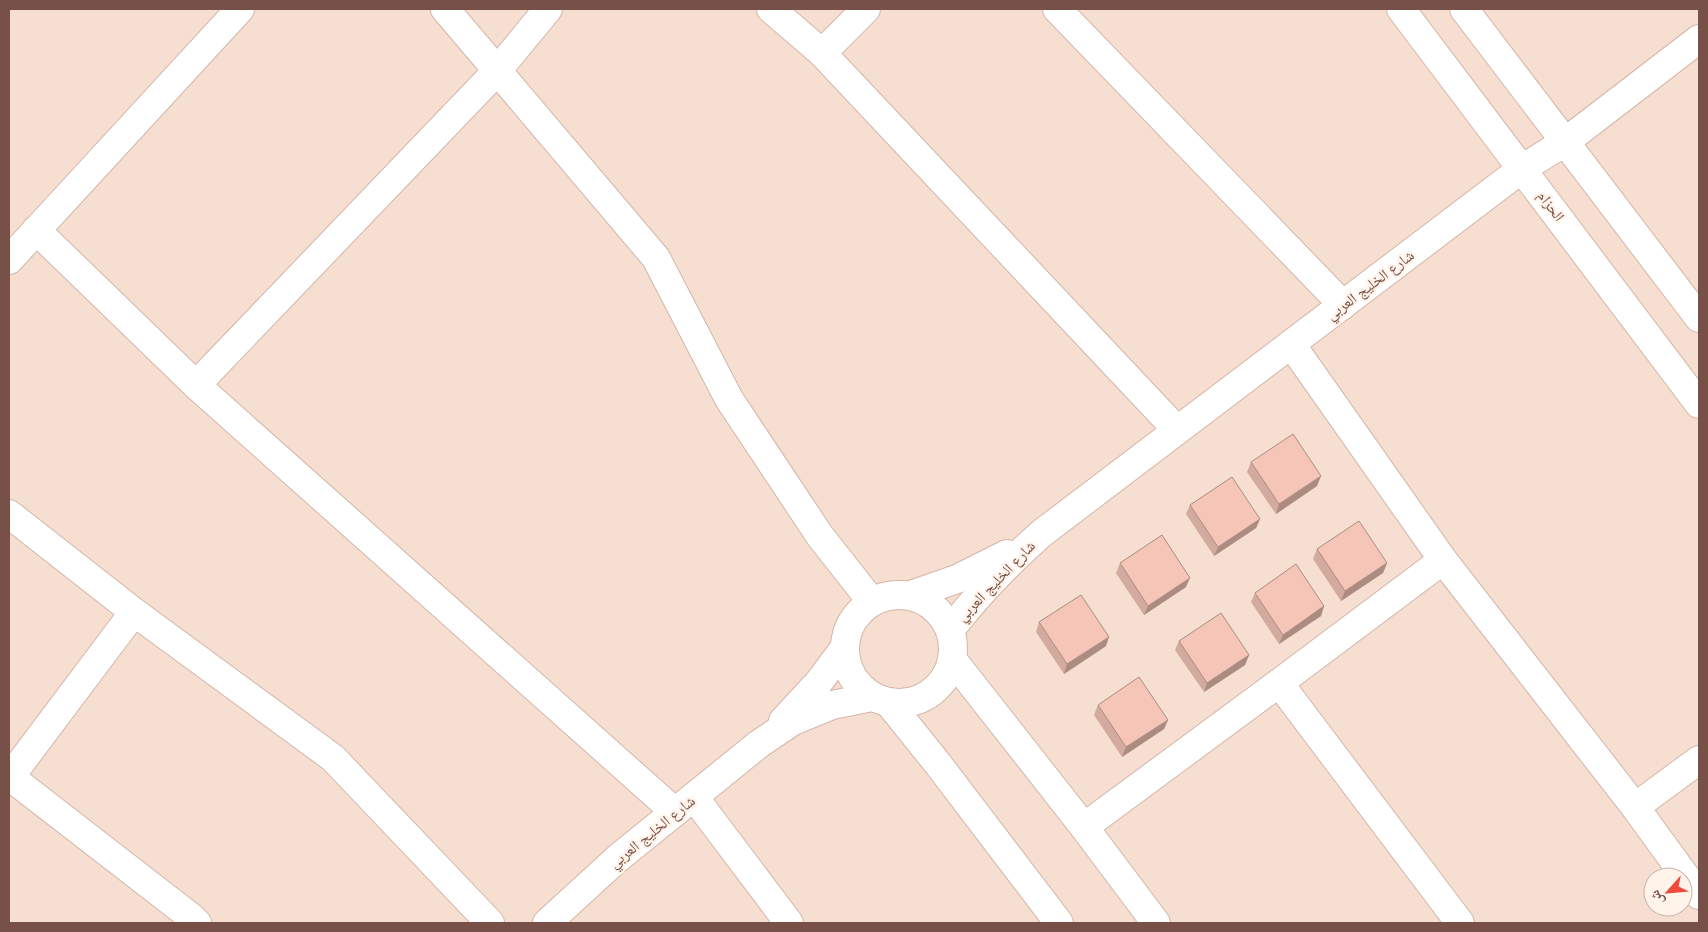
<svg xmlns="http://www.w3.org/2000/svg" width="1708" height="932" font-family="Lato,'Noto Naskh Arabic',sans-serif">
	<rect width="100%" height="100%" fill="#feeee2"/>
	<path fill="#f6dfd0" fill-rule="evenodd" d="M9,9H1699V923H9ZM1653,877H1683V907H1653Z"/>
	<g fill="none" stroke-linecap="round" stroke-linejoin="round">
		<defs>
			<g id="street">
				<polyline points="445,9 656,258 729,399 820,536 872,602"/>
				<polyline points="771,9 822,53 1177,430"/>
				<polyline points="1057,9 1343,305"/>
				<polyline points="822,53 866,9"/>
				<polyline points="36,230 196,385 675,812"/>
				<polyline points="9,260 240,9"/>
				<polyline points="1291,344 1443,560 1635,807 1699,895"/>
				<polyline points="196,385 497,71 548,9"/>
				<polyline points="9,514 134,612 333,758 490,923"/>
				<polyline points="952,659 1084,827 1156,923"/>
				<polyline points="1279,683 1460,923"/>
				<polyline points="889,703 938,764 1059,923"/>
				<polyline points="9,776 191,917 197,923"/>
				<polyline points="10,777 134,612"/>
				<polyline points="694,797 789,923"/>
				<polyline points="1635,807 1699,760"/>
				<polyline points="1084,827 1279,683 1443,560"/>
			</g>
			<g id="secondary">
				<polyline points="1401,9 1699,404"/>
				<polyline points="1464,9 1699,318"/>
				<polyline points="911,595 957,579 1007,554"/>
				<circle cx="899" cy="649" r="54"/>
				<path d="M950,630C978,594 1008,563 1042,533L1523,168L1565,142L1699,39"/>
				<polyline points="783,721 819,682 845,647"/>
				<polyline points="547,923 618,858 759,744 793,721 832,705 872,697"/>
			</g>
		</defs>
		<use href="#street" stroke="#d2b6ab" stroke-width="30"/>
		<use href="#secondary" stroke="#d5b5a8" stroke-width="30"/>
		<use href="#street" stroke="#fff" stroke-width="28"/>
		<use href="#secondary" stroke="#fff" stroke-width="28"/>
	</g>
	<g fill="#d3aa9e">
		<polygon points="1251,462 1317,486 1276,514 1247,472"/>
		<polygon points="1190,505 1260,519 1256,528 1214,556 1186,514"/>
		<polygon points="1317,549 1387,563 1383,573 1341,601 1313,559"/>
		<polygon points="1120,563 1186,587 1144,615 1116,573"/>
		<polygon points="1255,593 1324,606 1321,616 1279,644 1251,602"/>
		<polygon points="1039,622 1106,646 1064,674 1036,632"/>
		<polygon points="1179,641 1249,655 1245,665 1204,692 1175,650"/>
		<polygon points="1098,705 1168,720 1164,729 1122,757 1094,715"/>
	</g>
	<g fill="#ac8b81">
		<polygon points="1321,476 1317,486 1276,514 1279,504"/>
		<polygon points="1260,519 1256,528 1214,556 1218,547"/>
		<polygon points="1387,563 1383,573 1341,601 1345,591"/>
		<polygon points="1190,578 1186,587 1144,615 1148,606"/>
		<polygon points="1324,606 1321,616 1279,644 1283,635"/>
		<polygon points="1109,637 1106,646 1064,674 1067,664"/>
		<polygon points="1249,655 1245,665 1204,692 1207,683"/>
		<polygon points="1168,720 1164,729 1122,757 1126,747"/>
	</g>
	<g fill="#f5c6b8" stroke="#ac8b81">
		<polygon points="1293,434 1321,476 1279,504 1251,462"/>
		<polygon points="1232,477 1260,519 1218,547 1190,505"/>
		<polygon points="1359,521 1387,563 1345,591 1317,549"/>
		<polygon points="1162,535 1190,578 1148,606 1120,563"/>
		<polygon points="1296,564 1324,606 1283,635 1255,593"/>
		<polygon points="1081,595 1109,637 1067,664 1039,622"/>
		<polygon points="1221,613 1249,655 1207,683 1179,641"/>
		<polygon points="1139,677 1168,720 1126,747 1098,705"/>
	</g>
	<g text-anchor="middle" stroke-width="4.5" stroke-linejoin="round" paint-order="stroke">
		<g font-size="15" fill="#775047" stroke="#fff3ea">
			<text transform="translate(1551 206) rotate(53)" y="5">الحزام</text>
			<text transform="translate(1370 285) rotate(-37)" y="5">شارع الخليج العربي</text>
			<text transform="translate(996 581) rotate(-46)" y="5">شارع الخليج العربي</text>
			<text transform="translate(652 832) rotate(-39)" y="5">شارع الخليج العربي</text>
		</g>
	</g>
	<rect width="1708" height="932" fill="none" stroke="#775047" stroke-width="20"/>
	<g transform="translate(1668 892) rotate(243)"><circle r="24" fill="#fff3ea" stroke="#c9b2a9"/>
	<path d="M0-4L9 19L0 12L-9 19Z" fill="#f04a3f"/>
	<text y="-8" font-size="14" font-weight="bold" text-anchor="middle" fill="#775047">ش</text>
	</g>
</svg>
